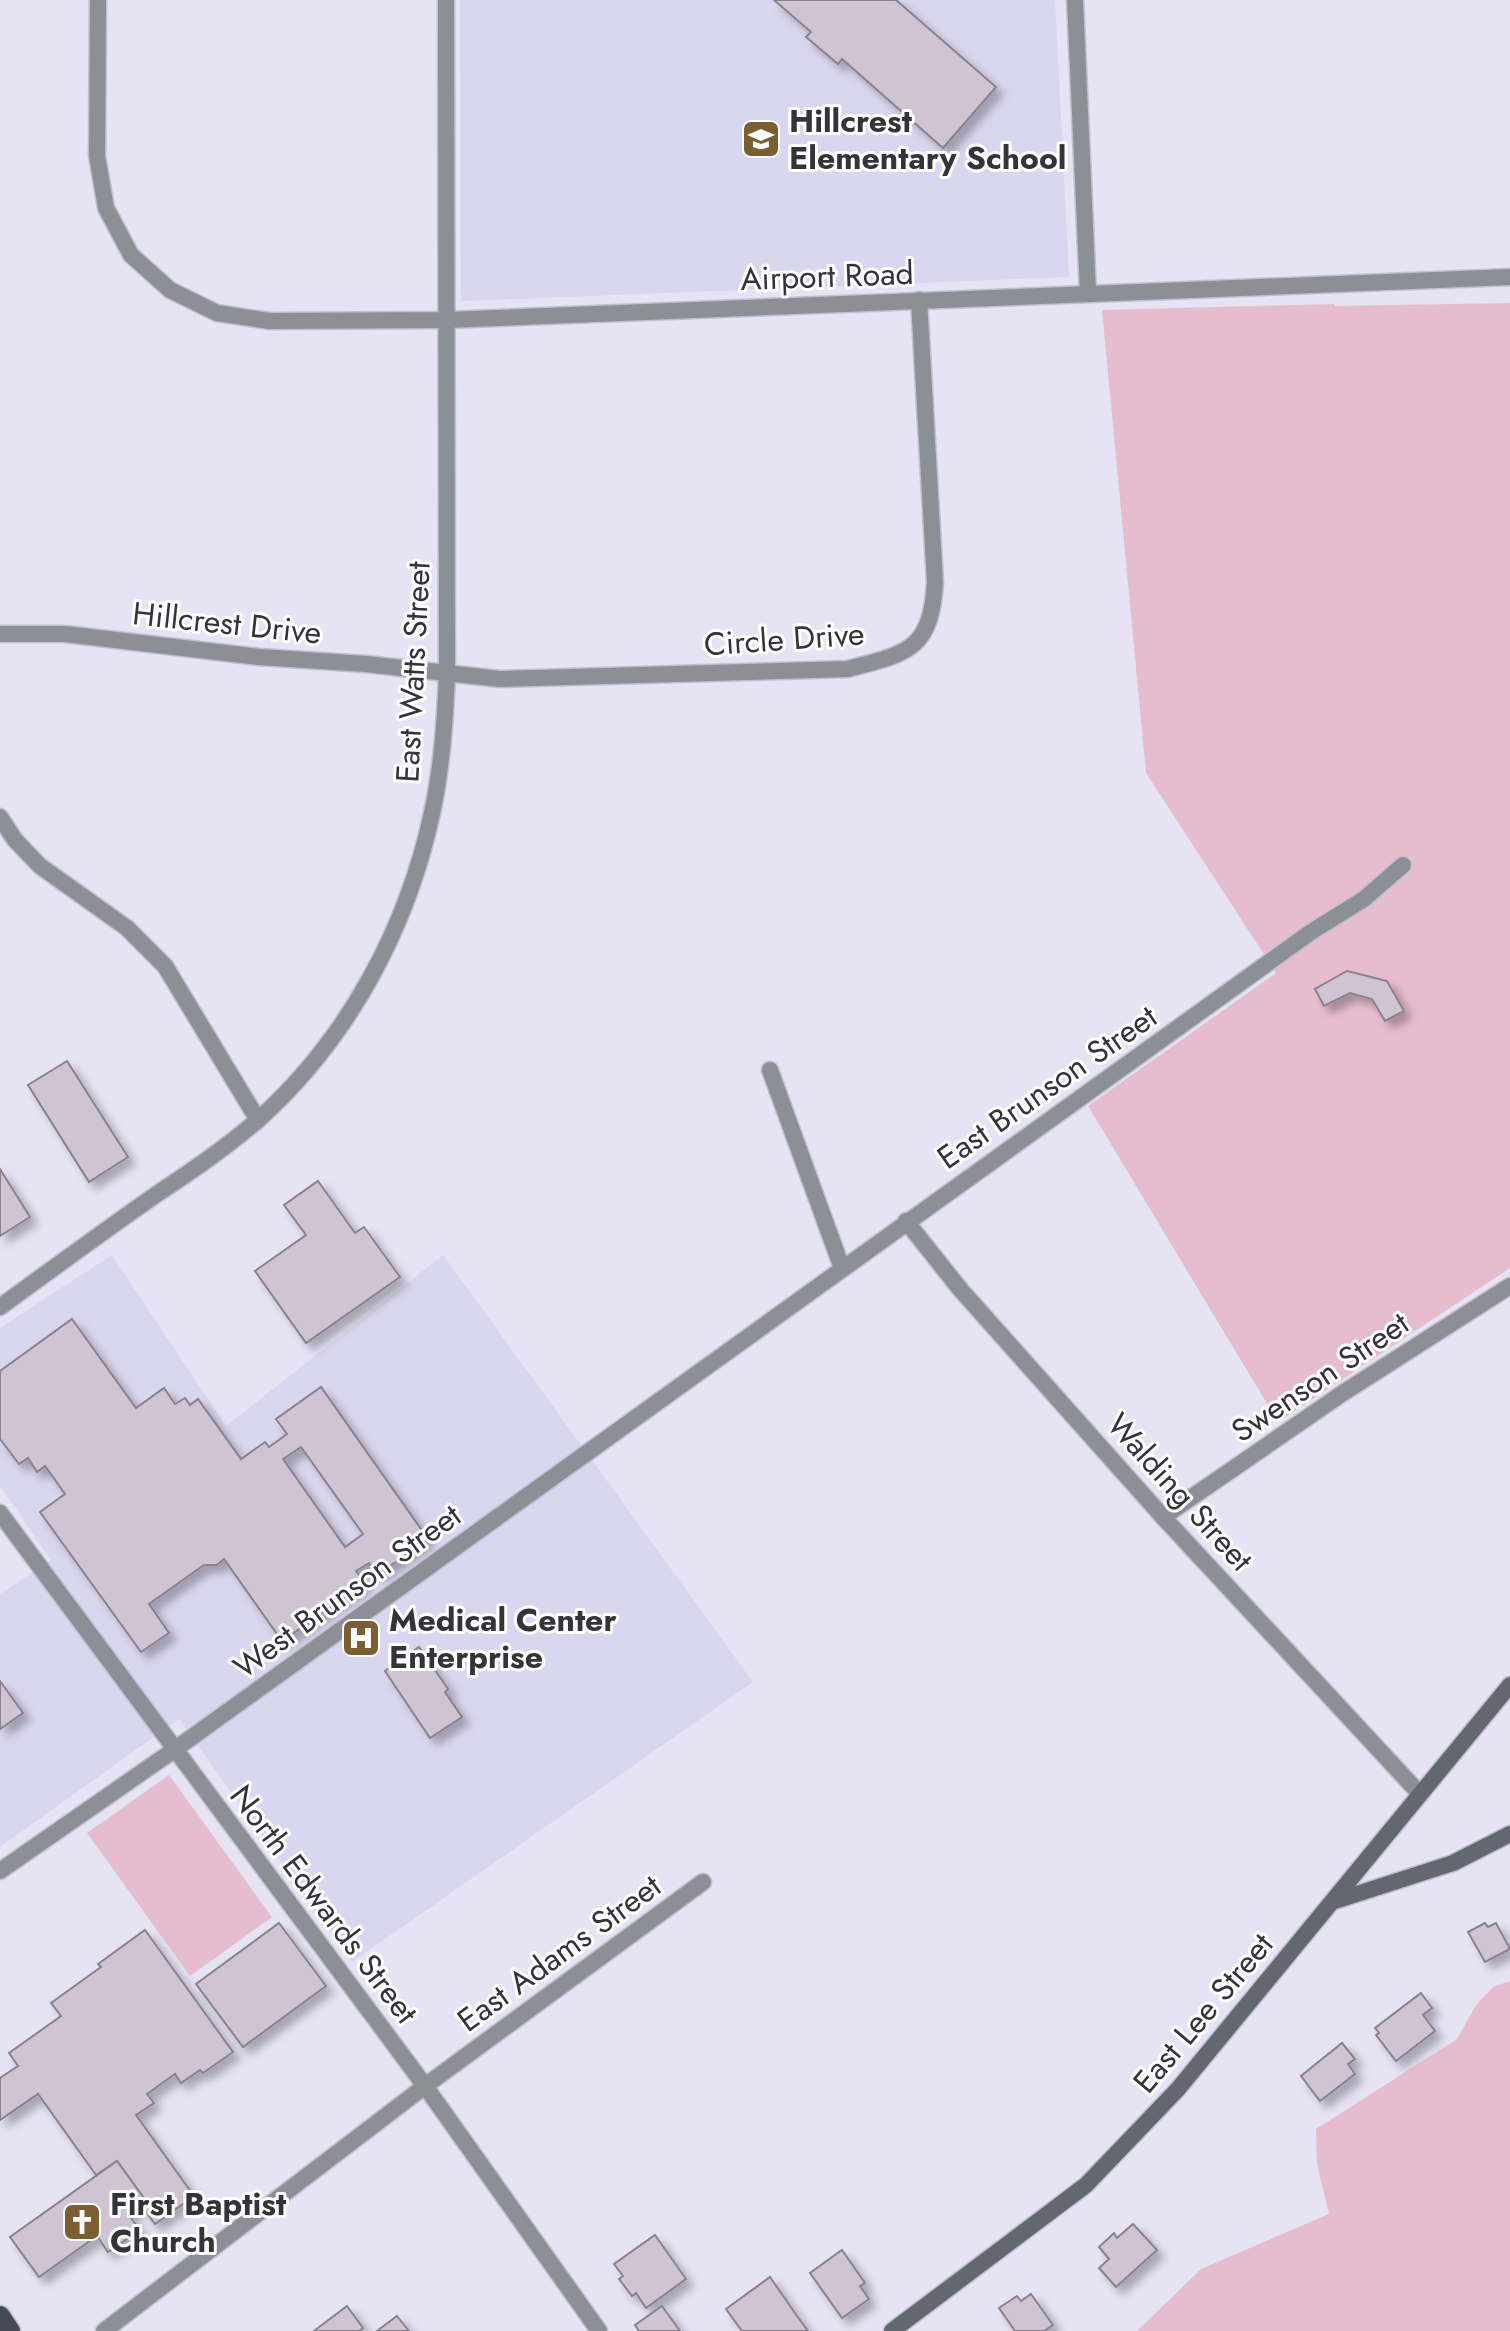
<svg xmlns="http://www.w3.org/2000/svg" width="1510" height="2331" font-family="Jost,sans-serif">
	<defs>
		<filter id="shadow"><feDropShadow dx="7" dy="7" stdDeviation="4" flood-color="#0004"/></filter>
	</defs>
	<rect width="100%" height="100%" fill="#e5e3f4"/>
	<g fill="#d9d6ef">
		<polygon points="460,0 1055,0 1069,277 461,301"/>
		<polygon points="112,1255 226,1426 443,1255 753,1682 352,1962 179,1719 0,1847 0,1594 51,1560 0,1486 0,1328"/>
	</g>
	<g fill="#e6bdcf">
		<polygon points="1510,303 1510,1268 1278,1422 1088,1106 1276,973 1146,773 1102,310 1335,304 1335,306"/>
		<polygon points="169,1775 272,1917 190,1976 87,1833"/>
		<polygon points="1510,1981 1510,2331 1137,2331 1201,2269 1329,2214 1317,2164 1316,2129 1457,2039 1476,2005 1493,1987"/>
	</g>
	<g fill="#d0c4d2" stroke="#8b808d" stroke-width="2" fill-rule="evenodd" filter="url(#shadow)">
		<polygon points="774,0 896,0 996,87 943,148 842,59 838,64 806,37 811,32"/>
		<polygon points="1347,971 1387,981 1404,1011 1385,1021 1372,999 1350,993 1324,1006 1315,989"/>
		<polygon points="67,1061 128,1157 89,1182 28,1085"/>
		<polygon points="0,1169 30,1217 0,1236"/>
		<polygon points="318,1181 355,1233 364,1227 400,1277 306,1343 255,1271 306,1235 284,1205"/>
		<path d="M72,1319L136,1408L164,1388L175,1404L185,1398L190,1405L198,1399L241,1459L265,1442L269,1447L287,1434L276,1419L321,1387L428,1539L377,1575L369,1563L356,1571L365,1583L282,1641L224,1559L217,1565H204L149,1604L169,1633L141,1652L40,1512L65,1494L45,1466L37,1472L28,1458L19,1464L0,1439V1371ZM301,1447L363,1534L345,1547L283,1459Z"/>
		<polygon points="419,1647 448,1689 445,1692 462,1717 430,1738 385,1671"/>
		<polygon points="0,1681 23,1713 0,1729"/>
		<polygon points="279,1923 326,1986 243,2047 196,1984"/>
		<polygon points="1485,1923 1488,1927 1496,1923 1510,1949 1485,1962 1468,1932"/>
		<polygon points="145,1930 233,2052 203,2073 200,2070 181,2083 175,2074 147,2094 154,2103 136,2115 194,2196 155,2224 141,2205 146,2201 117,2161 96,2175 38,2094 0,2120 0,2078 18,2066 9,2053 61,2016 51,2003 101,1967 98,1964"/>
		<polygon points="1421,1993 1432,2008 1423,2015 1435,2031 1396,2061 1376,2035 1379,2033 1375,2028"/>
		<polygon points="1342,2043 1355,2059 1348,2064 1355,2074 1320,2101 1301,2076"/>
		<polygon points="117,2161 146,2201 128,2214 140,2230 108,2252 97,2236 39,2277 10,2237"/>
		<polygon points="1133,2224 1157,2250 1116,2287 1099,2268 1109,2259 1099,2247 1114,2233 1117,2238"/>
		<polygon points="655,2235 686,2279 646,2308 636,2293 632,2296 619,2279 623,2276 614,2264"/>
		<polygon points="842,2250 865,2283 860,2286 869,2299 842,2318 810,2273"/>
		<polygon points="770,2277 797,2316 808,2331 742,2331 726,2309"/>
		<polygon points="1031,2294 1053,2325 1044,2331 1015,2331 999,2308 1017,2296 1021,2301"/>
		<polygon points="347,2306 363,2328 359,2331 314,2331"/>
		<polygon points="662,2306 680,2331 639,2331 635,2325"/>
		<polygon points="397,2316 409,2331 377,2331"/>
	</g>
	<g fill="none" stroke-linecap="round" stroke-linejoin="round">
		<defs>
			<g id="minor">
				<polyline points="98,0 97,156 106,208 131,255 170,290 217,313 269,321 447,320 1510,277"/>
				<polyline points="1075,0 1088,293"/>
				<path d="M0,634H65L259,657L366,664L500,679L848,669C907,653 931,651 935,582L919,300"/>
				<polyline points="0,817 15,840 40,866 127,928 165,966 258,1120"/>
				<polyline points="770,1070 842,1268"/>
				<polyline points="906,1221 960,1289 1163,1517 1420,1794"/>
				<path d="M0,1307C52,1269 104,1231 157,1194C193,1170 227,1147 259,1119C348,1039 407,929 432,813C442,767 445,721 447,675L446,0"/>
				<polyline points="0,1513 425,2086 599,2331"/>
				<polyline points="1163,1517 1343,1393 1510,1286"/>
				<polyline points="0,1871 174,1750 1311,932 1364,899 1403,865"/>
				<polyline points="104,2331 425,2086 703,1882"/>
			</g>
			<g id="secondary">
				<polyline points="1335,1901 1453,1863 1510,1834"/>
				<polyline points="892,2331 1086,2185 1178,2089 1510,1685"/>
			</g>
			<polyline id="primary" points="0,2316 10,2331"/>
		</defs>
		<use href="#minor" stroke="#c2c0cf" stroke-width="19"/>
		<use href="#secondary" stroke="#c2c0cf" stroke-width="19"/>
		<use href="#primary" stroke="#c2c0cf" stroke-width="23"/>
		<use href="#minor" stroke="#8c8f96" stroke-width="16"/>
		<use href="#secondary" stroke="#626770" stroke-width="16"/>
		<use href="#primary" stroke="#444a55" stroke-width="20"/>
	</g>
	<defs>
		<symbol id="school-square" viewBox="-11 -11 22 22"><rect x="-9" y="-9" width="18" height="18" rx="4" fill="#7b5f32" stroke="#fff"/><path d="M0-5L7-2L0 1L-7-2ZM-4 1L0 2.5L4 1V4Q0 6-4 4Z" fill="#fff"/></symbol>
		<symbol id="hospital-square" viewBox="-11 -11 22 22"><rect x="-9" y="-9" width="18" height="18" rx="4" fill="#7b5f32" stroke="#fff"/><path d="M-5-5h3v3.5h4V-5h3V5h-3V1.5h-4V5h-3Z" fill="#fff"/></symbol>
		<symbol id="church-square" viewBox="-11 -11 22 22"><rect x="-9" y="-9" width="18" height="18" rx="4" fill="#7b5f32" stroke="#fff"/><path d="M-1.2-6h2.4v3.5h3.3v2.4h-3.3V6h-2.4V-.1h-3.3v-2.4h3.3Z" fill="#fff"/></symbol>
	</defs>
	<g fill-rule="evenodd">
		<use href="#school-square" x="739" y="117" width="44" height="44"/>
		<use href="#hospital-square" x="339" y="1616" width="44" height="44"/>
		<use href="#church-square" x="60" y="2200" width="44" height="44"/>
	</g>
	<g text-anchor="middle" stroke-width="6" stroke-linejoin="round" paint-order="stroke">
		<g font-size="32" font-weight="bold" fill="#34333a" stroke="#fff" text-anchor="start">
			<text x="789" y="132">Hillcrest<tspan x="789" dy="37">Elementary School</tspan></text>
			<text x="389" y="1631">Medical Center<tspan x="389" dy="37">Enterprise</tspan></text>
			<text x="110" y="2215">First Baptist<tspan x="110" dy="37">Church</tspan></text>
		</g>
		<g font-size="32" fill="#34333a" stroke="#fff">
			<text transform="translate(827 276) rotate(-2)" y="11">Airport Road</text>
			<text transform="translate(227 623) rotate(6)" y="11">Hillcrest Drive</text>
			<text transform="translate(784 639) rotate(-4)" y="11">Circle Drive</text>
			<text transform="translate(413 672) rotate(-87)" y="11">East Watts Street</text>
			<text transform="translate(1047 1087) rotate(-35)" y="11">East Brunson Street</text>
			<text transform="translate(1320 1377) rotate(-34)" y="11">Swenson Street</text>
			<text transform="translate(1180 1492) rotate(48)" y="11">Walding Street</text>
			<text transform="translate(347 1591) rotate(-36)" y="11">West Brunson Street</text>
			<text transform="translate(324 1904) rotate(53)" y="11">North Edwards Street</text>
			<text transform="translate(559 1953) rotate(-36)" y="11">East Adams Street</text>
			<text transform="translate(1203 2013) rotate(-50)" y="11">East Lee Street</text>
		</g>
	</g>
</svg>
